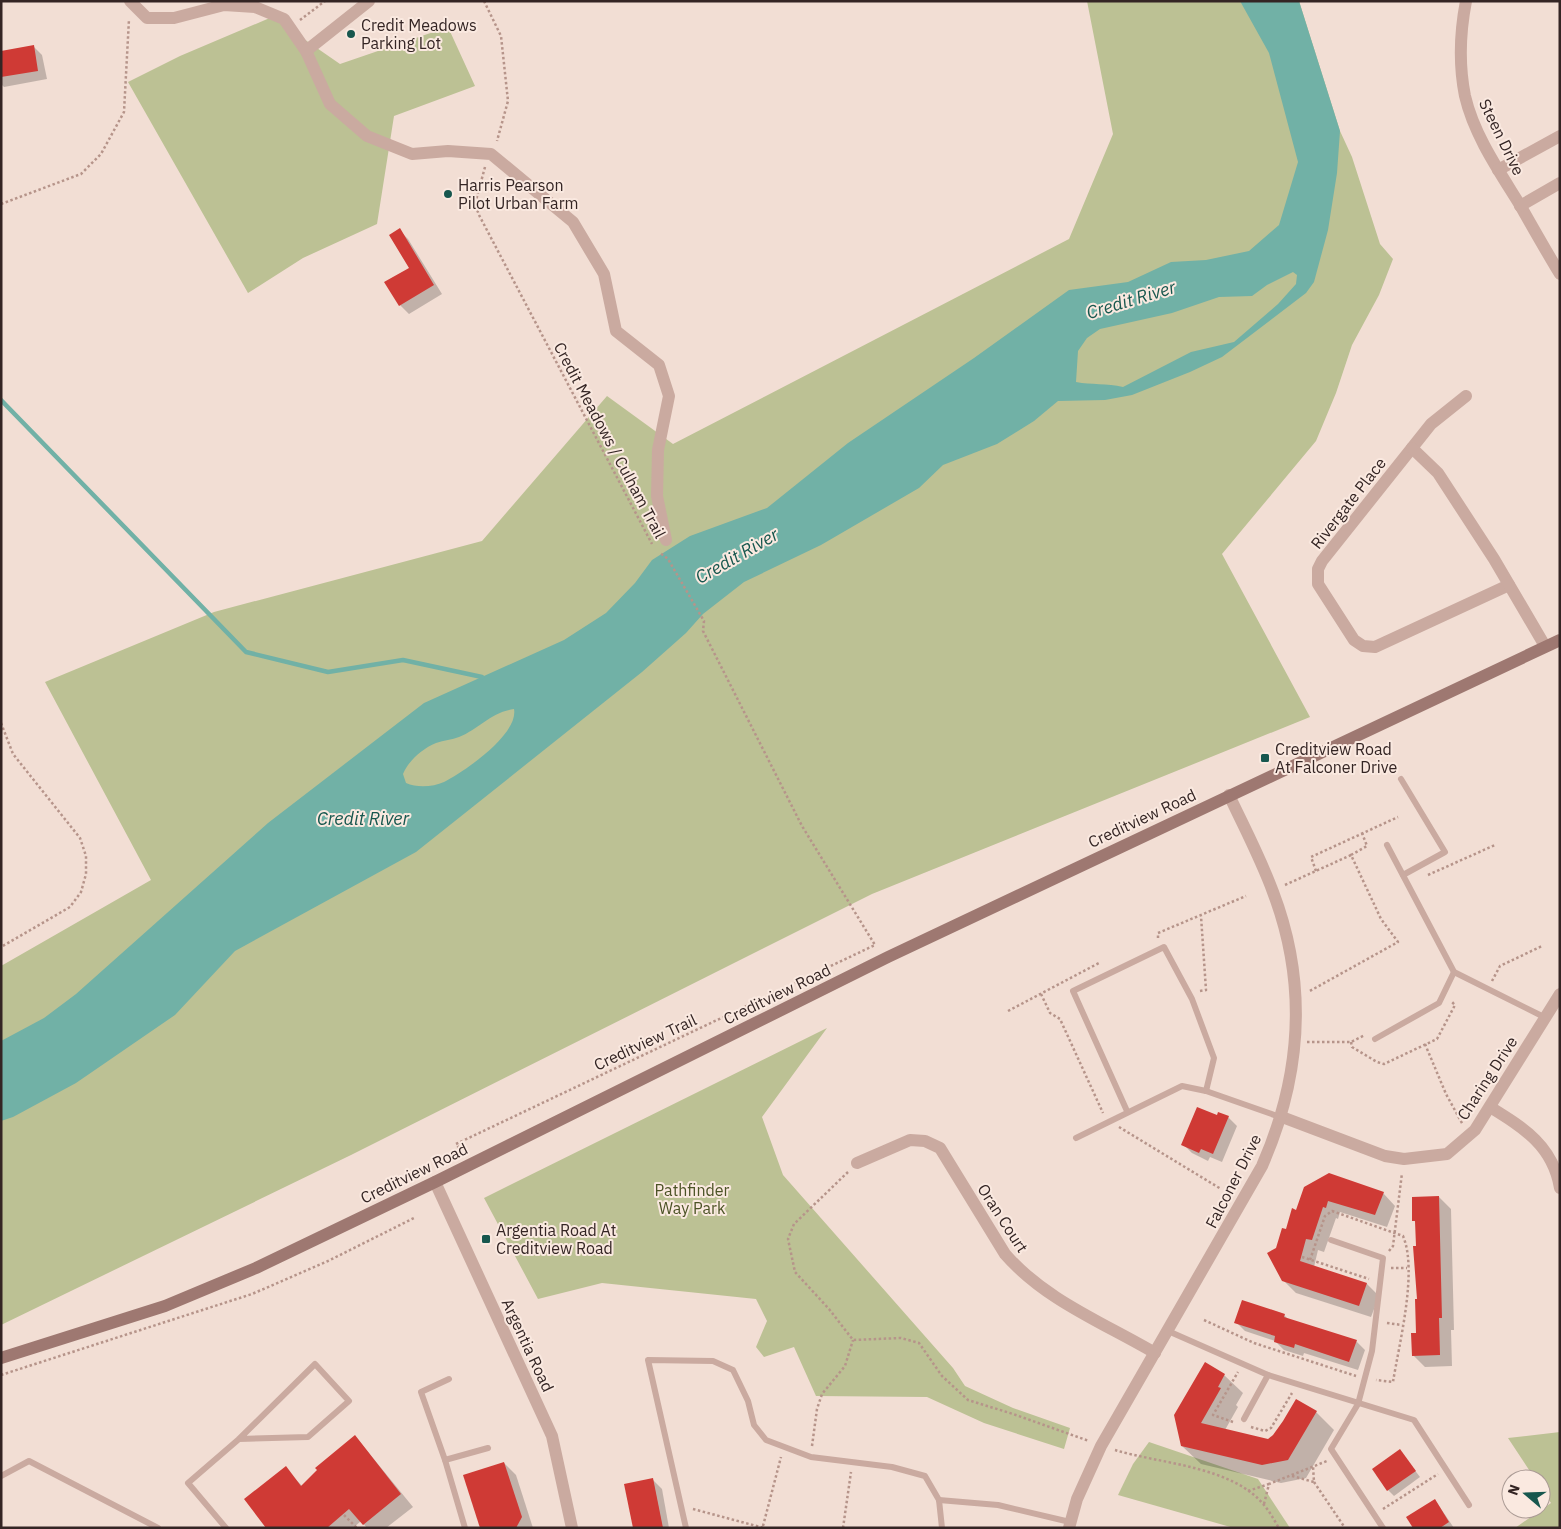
<svg xmlns="http://www.w3.org/2000/svg" width="1561" height="1529" font-family="'IBM Plex Sans',sans-serif">
	<rect width="100%" height="100%" fill="#f2ded4"/>
	<g fill="#bcc194">
		<polygon points="1087,1 1299,1 1340,131 1352,157 1380,244 1393,259 1379,295 1352,345 1336,393 1316,441 1222,554 1310,717 872,894 351,1155 1,1325 1,966 151,880 45,682 214,612 482,541 607,396 673,444 1069,239 1113,134"/>
		<polygon points="272,17 340,64 448,27 475,86 394,116 377,224 303,258 248,293 128,82 180,56"/>
		<polygon points="827,1028 762,1117 783,1175 953,1368 965,1386 1013,1408 1070,1428 1064,1449 984,1423 927,1397 816,1396 794,1347 764,1357 756,1347 767,1321 756,1299 602,1283 538,1299 484,1198"/>
		<polygon points="1560,1432 1560,1528 1515,1528 1551,1503 1541,1488 1541,1479 1535,1479 1508,1438"/>
		<polygon points="1149,1442 1258,1479 1290,1528 1234,1528 1118,1495 1133,1464"/>
	</g>
	<path fill="#71b1a6" fill-rule="evenodd" d="M1240,1H1299L1340,131L1337,173L1328,230L1314,282L1306,293L1222,357L1190,372L1132,395L1105,400L1058,401L1034,421L997,444L943,465L919,488L821,545L744,582L703,614L686,633L642,672L416,852L235,951L175,1015L76,1083L13,1117L1,1121V1041L44,1018L76,994L268,823L424,703L564,640L606,613L635,583L652,560L690,536L767,508L848,443L974,358L1069,290L1128,282L1171,262L1206,260L1249,251L1279,225L1298,162L1269,53ZM1293,272L1297,275L1296,284L1278,304L1234,342L1191,352L1123,387C1107,383 1091,385 1076,382L1078,351L1087,338L1100,329L1172,313L1219,297L1252,296L1267,285ZM514,709C519,734 464,772 444,782C433,787 417,788 406,783L403,774C409,760 422,749 436,743C444,740 452,740 459,737C479,729 491,712 514,709Z"/>
	<g fill="#0003">
		<polygon points="33,46 42,55 47,79 4,87 1,84 1,52"/>
		<polygon points="399,230 408,239 442,294 409,314 400,305 410,268"/>
		<polygon points="1217,1117 1228,1117 1237,1126 1222,1162 1210,1157 1208,1161 1192,1153 1183,1144"/>
		<polygon points="1305,1188 1383,1193 1395,1206 1387,1227 1340,1212 1338,1219 1336,1218 1324,1252 1318,1250 1314,1267 1367,1284 1379,1296 1371,1317 1296,1293 1283,1280 1277,1249 1297,1211"/>
		<polygon points="1439,1197 1451,1209 1454,1330 1451,1330 1452,1366 1425,1367 1413,1355 1417,1334 1419,1300 1417,1223 1413,1220"/>
		<polygon points="1284,1315 1289,1320 1356,1341 1365,1350 1358,1370 1304,1353 1303,1356 1284,1350 1275,1341 1245,1331 1236,1322"/>
		<polygon points="1224,1375 1243,1393 1236,1405 1238,1407 1225,1430 1268,1441 1316,1412 1334,1430 1306,1478 1281,1483 1201,1464 1182,1446"/>
		<polygon points="355,1436 413,1507 386,1528 367,1528 361,1521 353,1528 269,1528 285,1468 302,1486"/>
		<polygon points="1400,1451 1420,1477 1394,1496 1388,1490"/>
		<polygon points="504,1463 516,1475 533,1528 481,1528"/>
		<polygon points="653,1480 662,1489 669,1528 634,1528"/>
		<polygon points="1435,1500 1454,1528 1414,1528"/>
	</g>
	<g fill="none" stroke-linecap="round" stroke-linejoin="round">
		<polyline stroke="#71b1a6" stroke-width="4.5" points="1,400 246,652 328,672 403,660 482,677"/>
	</g>
	<g fill="#cf3a35">
		<polygon points="34,45 38,71 1,77 1,51"/>
		<polygon points="400,228 434,285 399,306 384,282 409,268 389,235"/>
		<polygon points="1197,1107 1217,1115 1218,1112 1229,1116 1213,1154 1201,1149 1199,1153 1181,1145"/>
		<polygon points="1329,1173 1384,1192 1375,1215 1328,1201 1326,1208 1323,1207 1312,1240 1306,1239 1300,1261 1367,1283 1359,1306 1282,1281 1267,1253 1276,1248 1282,1228 1286,1229 1292,1208 1296,1210 1304,1187"/>
		<polygon points="1439,1196 1442,1318 1439,1318 1440,1355 1412,1356 1411,1333 1416,1333 1415,1299 1417,1299 1413,1246 1416,1246 1415,1221 1412,1221 1412,1197"/>
		<polygon points="1242,1300 1285,1314 1284,1317 1357,1340 1349,1362 1295,1344 1294,1348 1274,1342 1275,1336 1234,1323"/>
		<polygon points="1205,1362 1225,1374 1218,1387 1221,1388 1201,1423 1268,1439 1273,1435 1283,1421 1296,1399 1317,1411 1288,1460 1262,1465 1181,1446 1174,1415"/>
		<polygon points="355,1435 401,1494 363,1525 349,1509 327,1528 266,1528 244,1499 286,1466 301,1486 317,1470 315,1468"/>
		<polygon points="1400,1449 1416,1471 1387,1491 1372,1469"/>
		<polygon points="504,1462 522,1517 516,1528 480,1528 463,1475"/>
		<polygon points="653,1478 663,1528 633,1528 624,1484"/>
		<polygon points="1435,1499 1449,1522 1440,1528 1413,1528 1406,1517"/>
	</g>
	<g fill="none" stroke-linecap="round" stroke-linejoin="round">
		<g stroke="#b6948a" stroke-width="2.5" stroke-dasharray="2.5 2.5" stroke-linecap="butt">
			<polyline points="484,1 501,36 508,101 497,141"/>
			<polyline points="300,20 325,1"/>
			<polyline points="485,167 475,204 479,215 652,544"/>
			<polyline points="1,204 81,174 101,154 124,112 129,19"/>
			<polyline points="1,723 13,754 80,838 86,856 86,874 81,892 70,907 1,947"/>
			<polyline points="1351,855 1367,846 1362,833"/>
			<polyline points="1316,871 1311,857 1398,817"/>
			<polyline points="1428,875 1495,845"/>
			<polyline points="1285,885 1351,855 1381,919 1398,942 1308,992"/>
			<polyline points="1158,938 1158,933 1246,896"/>
			<polyline points="1492,981 1500,966 1542,946"/>
			<polyline points="1200,991 1206,990 1201,916"/>
			<polyline points="1041,994 1050,1013 1060,1019 1103,1113"/>
			<polyline points="1008,1011 1099,963"/>
			<polyline points="1307,1042 1351,1042 1365,1035"/>
			<polyline points="1351,1042 1352,1047 1377,1062 1384,1064 1437,1039 1455,1005 1452,1002"/>
			<polyline points="1425,1044 1446,1094 1463,1125"/>
			<polyline points="1119,1127 1221,1189"/>
			<polyline points="459,1148 456,1144 875,945 802,826 703,631 704,621 668,559 660,553"/>
			<polyline points="848,1172 794,1224 788,1239 795,1272 829,1309 853,1340 901,1338 919,1343 942,1376 968,1400 1013,1414 1089,1441"/>
			<polyline points="1389,1251 1393,1246 1402,1173"/>
			<polyline points="1302,1257 1369,1279"/>
			<path d="M1310,1260L1325,1216L1332,1211L1403,1236C1418,1271 1399,1344 1393,1382L1376,1380"/>
			<polyline points="1391,1268 1407,1268"/>
			<polyline points="1204,1320 1254,1343 1356,1376"/>
			<polyline points="1387,1323 1402,1325"/>
			<polyline points="1,1375 252,1294 328,1261 416,1217"/>
			<polyline points="1233,1422 1213,1415 1238,1372"/>
			<polyline points="1251,1427 1265,1431 1271,1428 1292,1393"/>
			<polyline points="812,1446 817,1409 822,1394 845,1366 853,1340"/>
			<path d="M1115,1450C1161,1464 1232,1466 1264,1505C1270,1512 1274,1520 1279,1528"/>
			<polyline points="1292,1476 1314,1482 1313,1466"/>
			<polyline points="1314,1482 1345,1528"/>
			<polyline points="1248,1491 1269,1484"/>
			<polyline points="1264,1504 1269,1484 1327,1461"/>
			<polyline points="693,1509 764,1528"/>
			<polyline points="1383,1509 1438,1474"/>
			<polyline points="344,1515 357,1528"/>
			<polyline points="763,1526 781,1457"/>
			<polyline points="843,1528 851,1472"/>
		</g>
		<g stroke="#caaaa0" stroke-width="6">
			<polyline points="1401,779 1445,852 1403,875"/>
			<polyline points="1387,845 1454,972 1544,1017"/>
			<polyline points="1375,1039 1439,1003 1454,972"/>
			<polyline points="1127,1111 1073,991 1164,947 1192,999 1214,1058 1206,1091"/>
			<polyline points="1076,1138 1182,1086 1206,1091 1280,1117"/>
			<polyline points="1331,1240 1383,1258 1372,1351 1358,1404 1331,1449 1383,1528"/>
			<polyline points="1168,1331 1268,1375 1414,1420 1469,1505"/>
			<polyline points="449,1379 421,1392 445,1460 465,1528"/>
			<polyline points="1244,1419 1268,1375"/>
			<polyline points="445,1460 488,1448"/>
			<polyline points="1,1476 29,1461 158,1528"/>
			<polyline points="939,1500 998,1505 1070,1522"/>
			<polyline points="226,1528 188,1483 239,1439 315,1364 349,1401 308,1437 239,1439"/>
			<polyline points="686,1528 648,1360 713,1361 733,1370 748,1401 754,1425 766,1440 811,1457 892,1467 925,1476 939,1500 942,1528"/>
		</g>
		<g stroke="#caaaa0" stroke-width="12">
			<polyline points="130,1 147,18 174,18 224,5 255,7 284,19 306,51 330,104 367,136 412,154 448,151 491,154 573,222 604,274 616,331 659,365 669,396 658,450 657,496 666,540"/>
			<path d="M1466,1C1460,32 1459,66 1465,96C1474,135 1499,171 1520,205C1533,228 1546,251 1560,274"/>
			<polyline points="306,51 369,1"/>
			<polyline points="1498,170 1560,136"/>
			<polyline points="1520,206 1560,183"/>
			<polyline points="1466,396 1431,424 1322,561 1318,569 1318,584 1354,640 1363,646 1375,647 1509,585"/>
			<polyline points="1412,448 1438,473 1494,559 1545,646"/>
			<path d="M1490,1107C1524,1128 1553,1146 1560,1188"/>
			<polyline points="1282,1117 1385,1156 1404,1159 1447,1154 1475,1130 1560,994"/>
			<path d="M857,1163L910,1140L925,1141L940,1148L1005,1254C1045,1300 1104,1323 1155,1353"/>
			<path d="M1069,1528L1077,1499L1101,1446L1262,1166C1301,1077 1308,984 1273,892C1261,859 1244,827 1229,795"/>
		</g>
		<polyline stroke="#caaaa0" stroke-width="12" points="435,1182 552,1436 572,1528"/>
		<polyline stroke="#9e7871" stroke-width="12" points="1,1358 165,1306 256,1268 435,1182 888,957 1560,640"/>
	</g>
	<g fill="#17574e" stroke="#fae9e0" stroke-width="2">
		<circle cx="351" cy="34" r="5"/>
		<circle cx="448" cy="194" r="5"/>
		<rect x="1260" y="753" width="10" height="10" rx="2.5"/>
		<rect x="481" y="1234" width="10" height="10" rx="2.5"/>
	</g>
	<g text-anchor="middle" stroke-width="4" stroke-linejoin="round" paint-order="stroke">
		<g font-size="16" fill="#342524" stroke="#fae9e0" text-anchor="start">
			<text x="361" y="31">Credit Meadows<tspan x="361" dy="18">Parking Lot</tspan></text>
			<text x="458" y="191">Harris Pearson<tspan x="458" dy="18">Pilot Urban Farm</tspan></text>
			<text x="1275" y="755">Creditview Road<tspan x="1275" dy="18">At Falconer Drive</tspan></text>
			<text x="496" y="1236">Argentia Road At<tspan x="496" dy="18">Creditview Road</tspan></text>
		</g>
		<g font-size="16" fill="#342524" stroke="#fae9e0">
			<text transform="translate(1502 137) rotate(64)" y="6">Steen Drive</text>
			<text transform="translate(610 440) rotate(62)" y="6">Credit Meadows / Culham Trail</text>
			<text transform="translate(1348 503) rotate(-52)" y="6">Rivergate Place</text>
			<text transform="translate(1142 818) rotate(-25)" y="6">Creditview Road</text>
			<text transform="translate(777 994) rotate(-26)" y="6">Creditview Road</text>
			<text transform="translate(645 1042) rotate(-25)" y="6">Creditview Trail</text>
			<text transform="translate(1487 1078) rotate(-57)" y="6">Charing Drive</text>
			<text transform="translate(414 1173) rotate(-26)" y="6">Creditview Road</text>
			<text transform="translate(1233 1181) rotate(-63)" y="6">Falconer Drive</text>
			<text transform="translate(1003 1218) rotate(57)" y="6">Oran Court</text>
			<text transform="translate(528 1345) rotate(65)" y="6">Argentia Road</text>
		</g>
		<g font-size="16" fill="#4c5326" stroke="#fae9e0">
			<text x="692" y="1196">Pathfinder<tspan x="692" dy="18">Way Park</tspan></text>
		</g>
		<g font-size="18" font-style="italic" fill="#17574e" stroke="#fae9e0">
			<text transform="translate(1131 300) rotate(-17)" y="6">Credit River</text>
			<text transform="translate(737 556) rotate(-30)" y="6">Credit River</text>
			<text x="363" y="825">Credit River</text>
		</g>
	</g>
	<rect width="1561" height="1529" fill="none" stroke="#342524" stroke-width="5"/>
	<g transform="translate(1526 1494) rotate(289)"><circle r="24" fill="#fae9e0" stroke="#ab9b95"/>
	<path d="M0-4L9 19L0 12L-9 19Z" fill="#17574e"/>
	<text y="-8" font-size="14" font-weight="bold" text-anchor="middle" fill="#342524">N</text>
	</g>
</svg>
